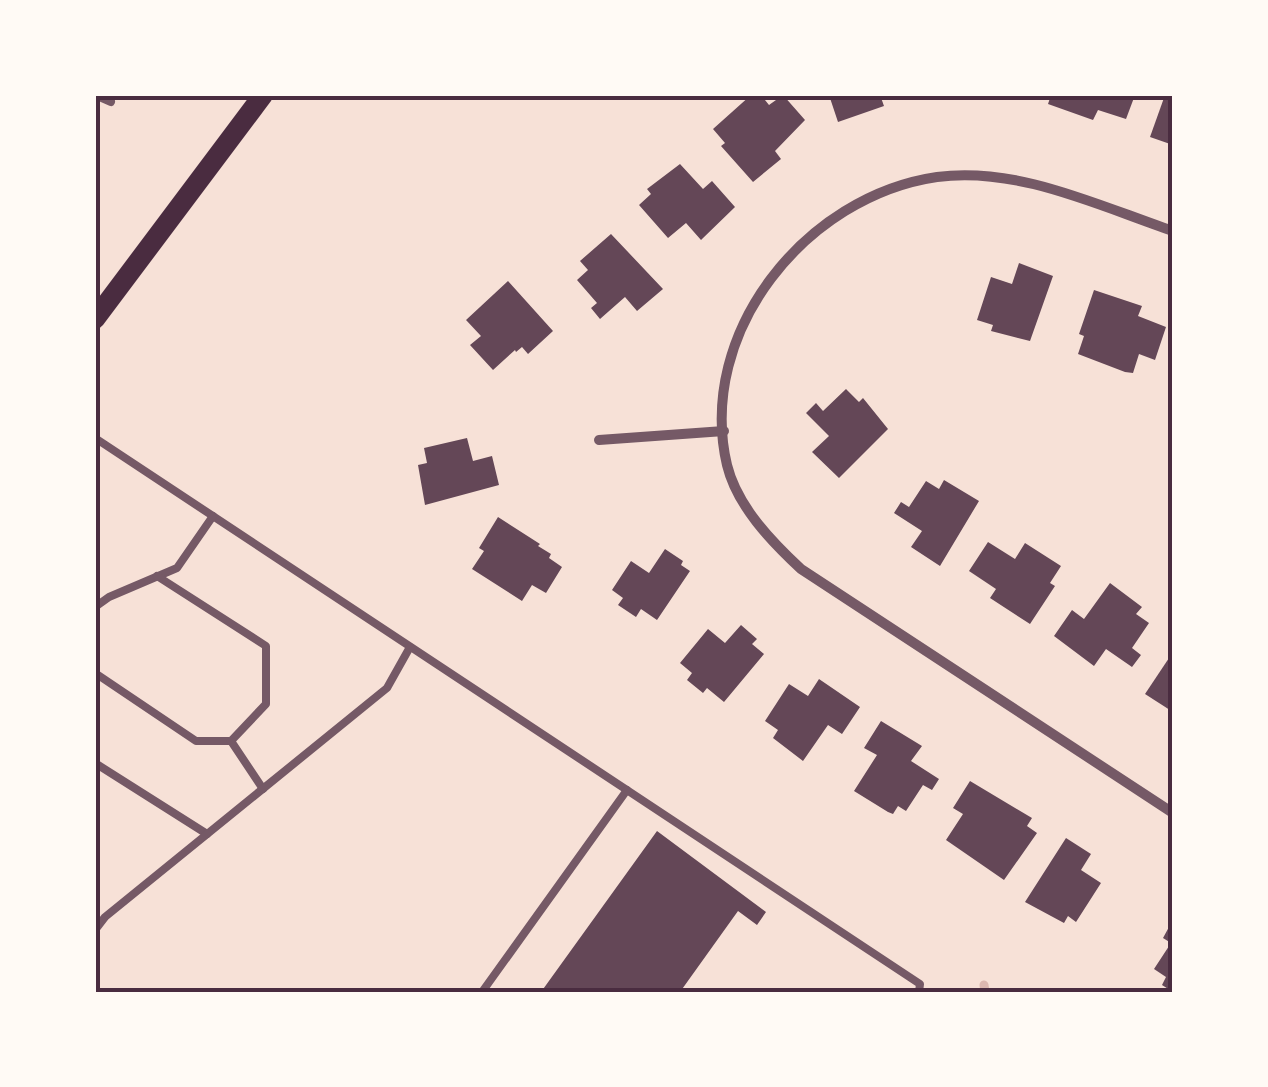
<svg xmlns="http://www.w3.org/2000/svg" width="1268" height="1087" font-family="'Source Serif 4',serif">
	<rect width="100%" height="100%" fill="#f7e1d7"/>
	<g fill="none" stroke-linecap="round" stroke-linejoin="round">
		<polyline stroke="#dcb8b0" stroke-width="9" points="984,985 985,992"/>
	</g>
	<g fill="#644757">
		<polygon points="751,95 761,95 769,105 783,95 805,120 775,151 781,159 753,182 721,146 725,143 713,129"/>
		<polygon points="829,95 880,95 884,106 838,122"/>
		<polygon points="1051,95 1135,95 1126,119 1098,110 1093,120 1048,104"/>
		<polygon points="1165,95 1173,95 1173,145 1150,137"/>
		<polygon points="680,164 703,189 712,181 735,207 701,240 686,223 668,238 639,205 651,194 647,189"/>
		<polygon points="611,234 663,289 637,311 625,297 600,319 591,308 597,303 577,280 588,270 580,261"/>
		<polygon points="1019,263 1053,276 1030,341 991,331 993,325 977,320 991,277 1012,284"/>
		<polygon points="508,281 553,331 528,354 522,347 516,352 515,350 493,370 470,345 481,336 466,320"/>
		<polygon points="1094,290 1142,306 1138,316 1166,327 1155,360 1139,354 1133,373 1125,372 1078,354 1084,336 1079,334"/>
		<polygon points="846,389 859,402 863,398 888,429 839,478 812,452 829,436 806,413 816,403 823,411"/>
		<polygon points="467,438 473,461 492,456 499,485 425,505 418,465 427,463 424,448"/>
		<polygon points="944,480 979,501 940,566 911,547 922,531 894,513 901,502 909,507 926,481 939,489"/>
		<polygon points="498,517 540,544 538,546 551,554 549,558 562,567 546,593 532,585 522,601 472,569 484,551 479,548"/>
		<polygon points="988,542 1015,559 1025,543 1061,566 1050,583 1055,586 1030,624 990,598 996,589 969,571"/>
		<polygon points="665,549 683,561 681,565 690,571 657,620 641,609 636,617 618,605 623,598 612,590 631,561 649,573"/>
		<polygon points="1110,583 1142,607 1136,614 1149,623 1132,648 1141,655 1132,667 1106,649 1094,666 1054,636 1072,610 1084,619"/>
		<polygon points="741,625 757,639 752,644 764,654 724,702 707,688 703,693 687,680 692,673 680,663 708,629 725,643"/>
		<polygon points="1173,652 1173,712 1145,694"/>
		<polygon points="819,679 860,707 842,734 828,725 803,761 773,738 778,730 765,721 789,684 808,696"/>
		<polygon points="881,721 922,746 911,761 939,779 932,790 923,785 906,811 898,806 893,814 888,812 854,791 877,755 864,748"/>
		<polygon points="970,781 1032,818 1027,826 1037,833 1004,880 946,840 963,814 953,808"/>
		<polygon points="657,831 766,912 757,925 738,911 680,992 541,992"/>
		<polygon points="1066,838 1091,854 1081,870 1101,883 1076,922 1068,916 1064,923 1025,902"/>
		<polygon points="1169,927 1173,930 1173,992 1162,985 1166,977 1154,969 1171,943 1163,938"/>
	</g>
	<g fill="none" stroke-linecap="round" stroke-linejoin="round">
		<g stroke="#755966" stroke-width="8">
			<polyline points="95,95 111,102"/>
			<polyline points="95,438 920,984 919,992"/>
			<polyline points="95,607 109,597 177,568 213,516"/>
			<polyline points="95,673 196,741 231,741 266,704 266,646 157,576"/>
			<polyline points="231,741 263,789"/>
			<polyline points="95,763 207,834"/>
			<polyline points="95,930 105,917 387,688 410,647"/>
			<polyline points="482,992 627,790"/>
		</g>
		<g stroke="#755966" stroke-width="10">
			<path d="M1173,231C1099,206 1017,166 937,177C806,196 696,332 727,465C737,506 771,541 801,569L1173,813"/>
			<polyline points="599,440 724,431"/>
		</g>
		<polyline stroke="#4a2c40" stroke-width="20" points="95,319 263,95"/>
	</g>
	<rect width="1268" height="1087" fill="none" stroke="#fffaf5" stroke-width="195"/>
	<rect x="98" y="98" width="1072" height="892" fill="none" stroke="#4a2c40" stroke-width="4"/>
</svg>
